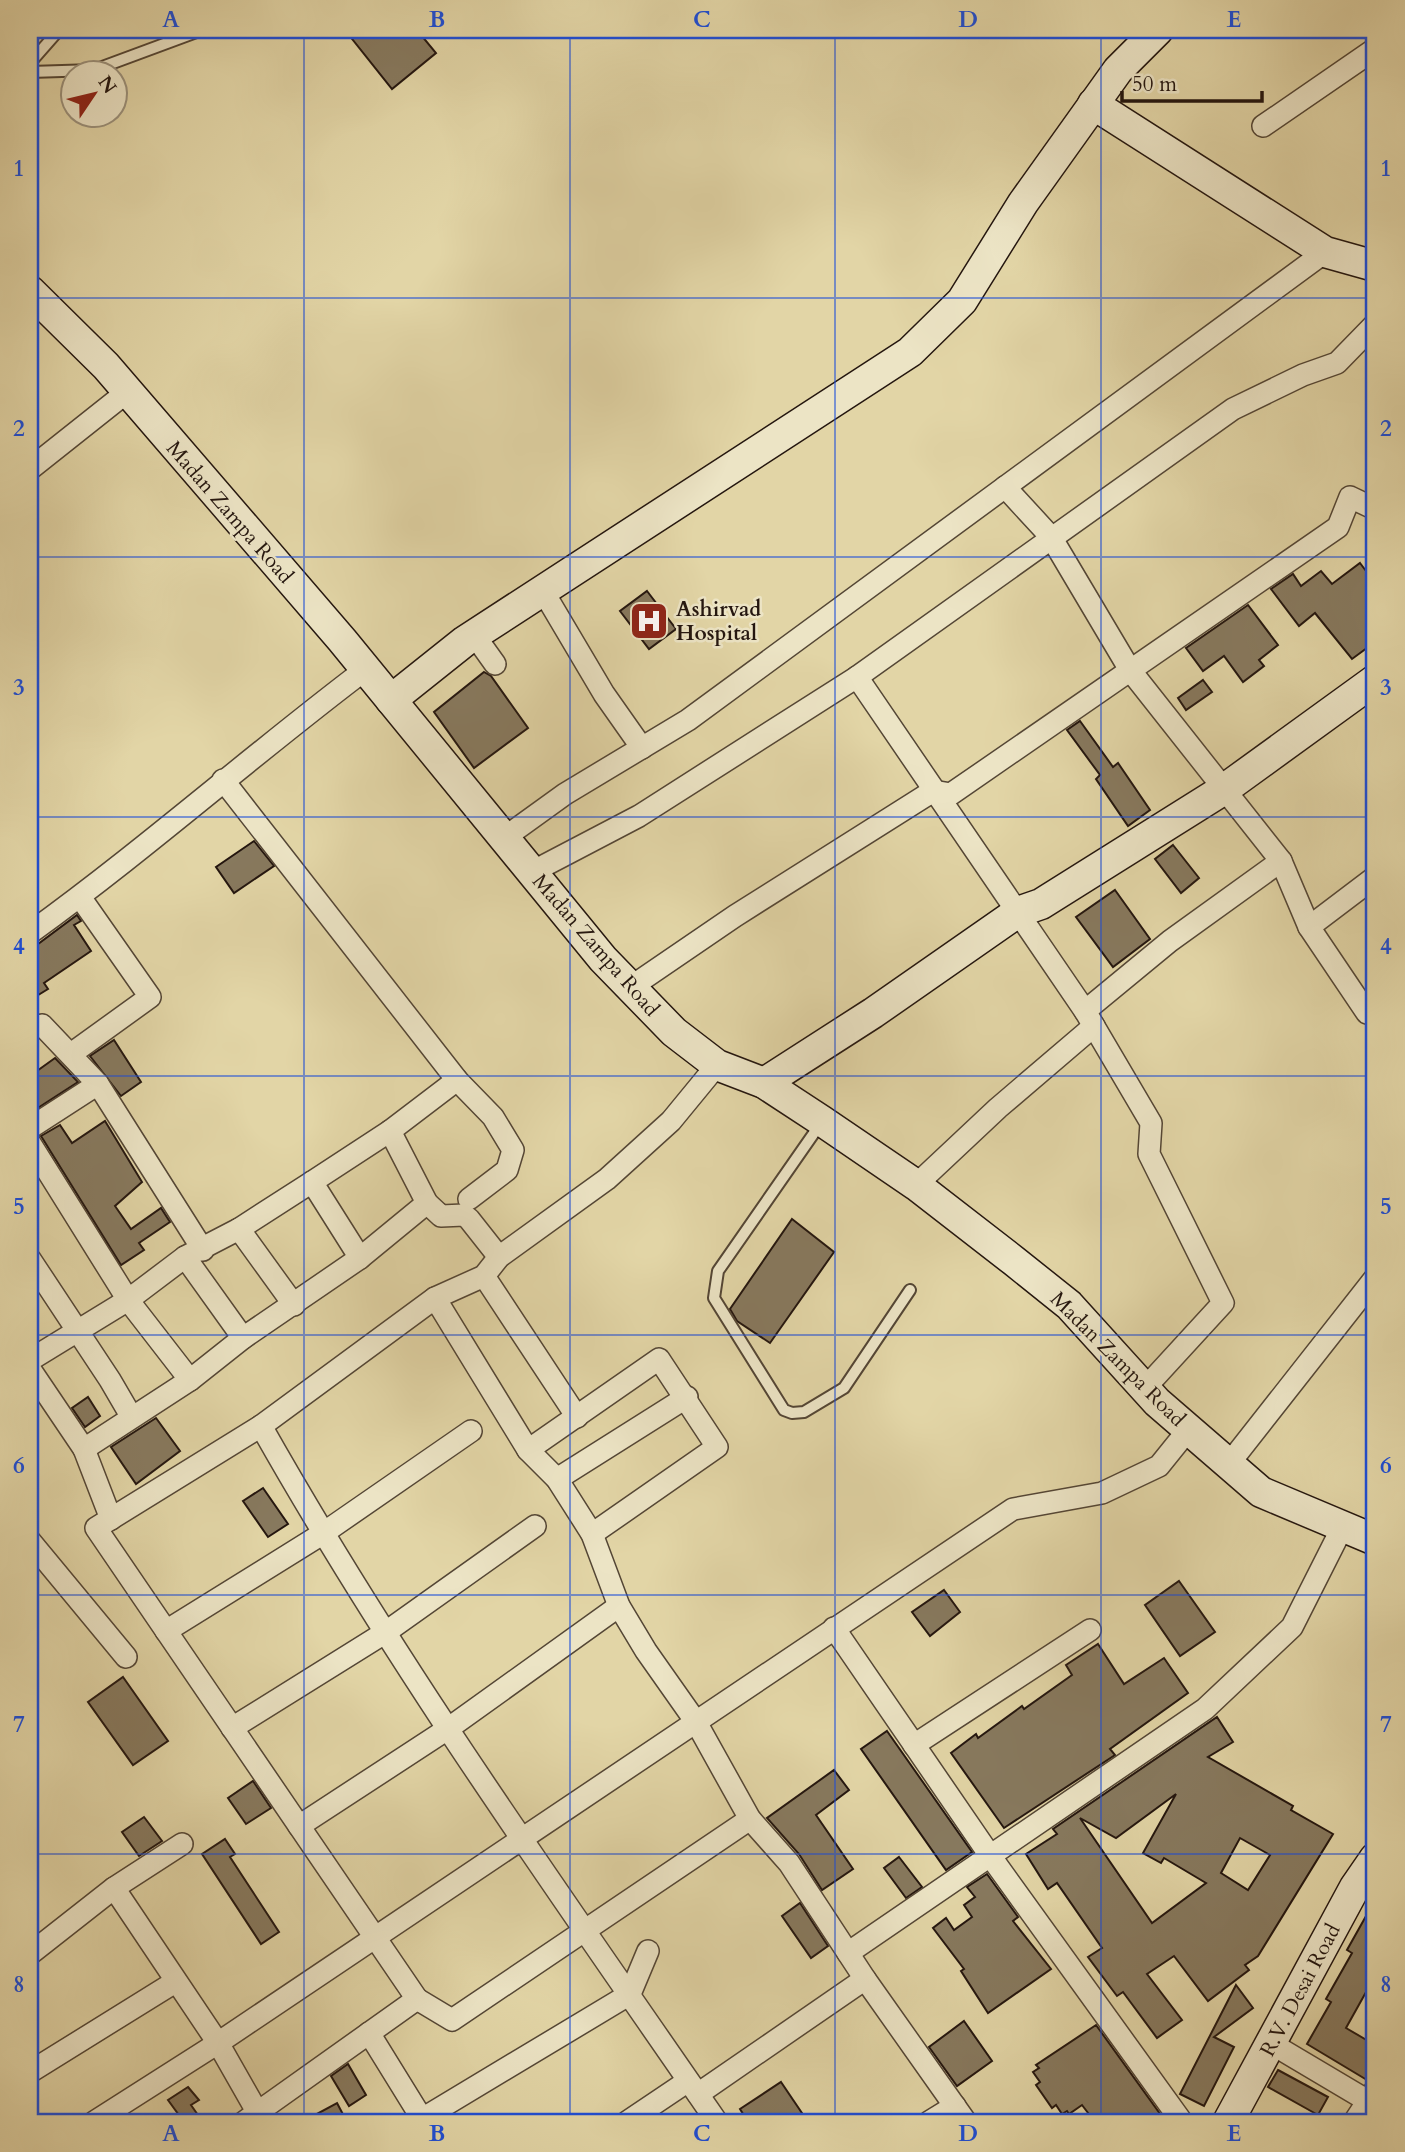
<svg xmlns="http://www.w3.org/2000/svg" width="1405" height="2152" font-family="Cardo,serif">
	<rect width="100%" height="100%" fill="#e2d5a6"/>
	<filter id="stains"><feTurbulence type="fractalNoise" baseFrequency=".00286" numOctaves="4"/><feColorMatrix values="0 0 0 0 .2 0 0 0 0 .09 0 0 0 0 .02 0 0 0 .5 -.17"/></filter>
	<radialGradient id="worn" r=".72"><stop offset=".6" stop-color="#630" stop-opacity="0"/><stop offset="1" stop-color="#630" stop-opacity=".3"/></radialGradient>
	<g fill="#87795e" stroke="#24160f" stroke-width="2" fill-rule="evenodd">
		<polygon points="345,30 417,30 436,53 392,89"/>
		<polygon points="1360,563 1375,583 1375,642 1352,659 1315,613 1299,626 1271,589 1293,574 1301,586 1321,571 1332,584"/>
		<polygon points="647,591 676,629 649,649 620,611"/>
		<polygon points="1248,605 1278,645 1259,660 1264,666 1243,682 1224,656 1203,671 1186,648"/>
		<polygon points="484,672 491,676 528,728 474,768 434,712"/>
		<polygon points="1203,680 1212,692 1186,710 1178,698"/>
		<polygon points="1080,721 1113,767 1118,763 1150,810 1128,826 1096,779 1100,775 1067,730"/>
		<polygon points="254,841 274,866 234,893 216,867"/>
		<polygon points="1173,845 1199,878 1181,893 1155,859"/>
		<polygon points="1115,890 1150,939 1113,967 1076,917"/>
		<polygon points="77,915 81,921 74,925 91,951 44,983 48,989 30,1000 30,946 38,944"/>
		<polygon points="114,1040 141,1082 121,1096 90,1056"/>
		<polygon points="55,1058 78,1082 30,1113 30,1076"/>
		<polygon points="105,1121 142,1182 115,1206 131,1229 161,1208 170,1222 139,1243 144,1250 121,1265 41,1136 60,1125 72,1143"/>
		<polygon points="792,1219 834,1252 770,1343 737,1321 730,1309"/>
		<polygon points="88,1397 100,1416 85,1427 72,1408"/>
		<polygon points="156,1418 180,1451 136,1484 111,1447"/>
		<polygon points="263,1488 288,1524 268,1537 243,1501"/>
		<polygon points="1179,1581 1215,1632 1180,1656 1145,1605"/>
		<polygon points="944,1590 960,1612 930,1636 912,1612"/>
		<polygon points="1098,1644 1124,1684 1164,1658 1188,1693 1110,1749 1115,1755 1004,1828 951,1753 976,1734 978,1738 1022,1706 1024,1709 1072,1675 1066,1665"/>
		<polygon points="123,1677 168,1741 133,1765 88,1702"/>
		<path d="M1217,1717L1233,1742L1208,1757L1293,1806L1291,1810L1333,1834L1258,1956L1245,1965L1249,1970L1208,2001L1174,1956L1147,1974L1182,2020L1157,2038L1123,1992L1117,1996L1088,1957L1102,1948L1057,1883L1048,1889L1026,1854L1057,1834L1053,1829ZM1176,1794L1143,1853L1161,1863L1164,1858L1206,1883L1152,1923L1080,1818L1116,1838ZM1240,1838L1270,1855L1248,1890L1221,1873Z"/>
		<polygon points="887,1731 972,1852 946,1870 861,1749"/>
		<polygon points="834,1770 849,1790 816,1815 853,1869 822,1890 799,1854 767,1818"/>
		<polygon points="253,1781 271,1808 246,1824 228,1798"/>
		<polygon points="144,1817 162,1841 139,1856 122,1832"/>
		<polygon points="225,1839 235,1854 230,1857 279,1932 261,1944 202,1854"/>
		<polygon points="899,1857 922,1887 906,1898 884,1868"/>
		<polygon points="987,1874 1018,1917 1013,1921 1051,1969 988,2013 961,1971 964,1969 933,1928 946,1918 954,1930 972,1917 964,1905 975,1897 967,1887"/>
		<polygon points="1375,1900 1375,1976 1346,2028 1375,2045 1375,2069 1367,2080 1307,2044 1331,2002 1326,1999 1352,1953 1347,1950"/>
		<polygon points="800,1903 828,1946 811,1958 782,1916"/>
		<polygon points="1236,1985 1253,2008 1214,2037 1234,2047 1204,2106 1180,2094"/>
		<polygon points="964,2021 992,2061 957,2086 929,2047"/>
		<polygon points="1096,2025 1163,2118 1156,2122 1095,2122 1082,2105 1069,2114 1067,2111 1062,2114 1056,2105 1052,2108 1036,2085 1040,2082 1033,2072 1039,2068 1036,2065"/>
		<polygon points="348,2064 366,2095 349,2106 331,2076"/>
		<polygon points="1278,2070 1328,2097 1318,2115 1268,2087"/>
		<polygon points="781,2082 808,2122 748,2122 740,2109"/>
		<polygon points="188,2087 199,2100 191,2105 198,2115 184,2122 168,2100"/>
		<polygon points="337,2103 347,2122 302,2122"/>
	</g>
	<g fill="none" stroke-linecap="round" stroke-linejoin="round">
		<defs>
			<g id="lane">
				<polyline points="30,63 59,30"/>
				<polyline points="30,72 94,70 202,30"/>
				<polyline points="821,1123 718,1271 714,1298 784,1410 792,1413 804,1412 844,1388 910,1290"/>
			</g>
			<g id="street">
				<polyline points="1263,126 1375,49"/>
				<polyline points="30,469 127,392"/>
				<polyline points="1005,487 1051,537 1130,670 1281,861 1309,927 1367,1013 1375,1008"/>
				<polyline points="543,591 604,694 642,748"/>
				<polyline points="475,636 495,664"/>
				<polyline points="857,677 1085,1011 1151,1123 1149,1154 1223,1303 1145,1388"/>
				<polyline points="223,780 457,1080 493,1117 513,1150 507,1170 469,1199"/>
				<polyline points="504,838 565,794 688,720 1325,252"/>
				<polyline points="532,872 639,816 857,677 1233,409 1303,375 1337,363 1375,324"/>
				<polyline points="1309,927 1375,877"/>
				<path d="M30,933C145,850 252,755 366,669"/>
				<polyline points="631,987 735,916 933,791 951,794 1338,527 1350,497 1375,509"/>
				<polyline points="1085,1011 1170,941 1281,861"/>
				<polyline points="42,1025 98,1084 203,1250"/>
				<polyline points="71,1054 150,997 80,897"/>
				<polyline points="30,1128 98,1084"/>
				<polyline points="390,1131 427,1203 441,1216 464,1215 469,1219 499,1257"/>
				<polyline points="30,1143 128,1300 190,1380"/>
				<polyline points="312,1182 360,1258"/>
				<polyline points="916,1185 998,1108 1094,1026"/>
				<polyline points="239,1229 294,1305"/>
				<polyline points="185,1257 243,1338"/>
				<polyline points="30,1259 110,1380 131,1416"/>
				<polyline points="484,1276 577,1417"/>
				<polyline points="435,1298 528,1450 557,1479 592,1534 619,1606 646,1651 696,1722 750,1819 789,1863 865,1979 966,2122"/>
				<polyline points="30,1360 128,1300 185,1257 239,1229 312,1182 390,1131 457,1080"/>
				<polyline points="30,1369 84,1449 190,1380 243,1338 360,1258 427,1203"/>
				<path d="M261,1426C397,1667 560,1894 717,2122"/>
				<polyline points="84,1449 111,1519"/>
				<polyline points="528,1450 659,1359 717,1447 592,1534"/>
				<polyline points="1228,1465 1375,1278"/>
				<polyline points="557,1479 687,1397"/>
				<polyline points="30,1541 126,1657"/>
				<polyline points="834,1628 991,1857 1182,2122"/>
				<polyline points="166,1631 322,1534 471,1431"/>
				<polyline points="232,1728 386,1632 535,1526"/>
				<polyline points="914,1745 1090,1630"/>
				<polyline points="299,1826 449,1728 619,1606"/>
				<polyline points="114,1888 182,1844"/>
				<polyline points="848,1953 1205,1709 1292,1627 1343,1526"/>
				<polyline points="30,1954 114,1888 218,2043 263,2122"/>
				<polyline points="417,1999 452,2020 750,1819"/>
				<polyline points="369,2033 424,2122"/>
				<polyline points="1272,2044 1368,2101"/>
				<polyline points="30,2072 175,1982"/>
				<polyline points="698,2094 865,1979"/>
				<polyline points="422,2119 630,1994 648,1951"/>
				<polyline points="94,2122 218,2043 1013,1509 1102,1493 1159,1466 1188,1430"/>
				<polyline points="244,2122 417,1999 96,1528 261,1426 435,1298 484,1276 499,1257 607,1179 671,1121 717,1065"/>
				<polyline points="627,2122 688,2081"/>
				<polyline points="929,2122 955,2106"/>
				<polyline points="1354,2122 1375,2090"/>
			</g>
			<g id="secondary">
				<polyline points="1093,104 1325,252 1375,266"/>
				<polyline points="30,291 106,366 342,640 603,959 674,1032 717,1065 764,1083 822,1121 916,1185 1014,1261 1069,1305 1157,1402 1261,1492 1375,1540"/>
				<polyline points="391,700 465,641 910,352 962,301 1023,203 1118,70 1158,30"/>
				<polyline points="764,1083 873,1013 1018,912 1041,904 1226,788 1375,680"/>
				<polyline points="1228,2122 1355,1887 1375,1858"/>
			</g>
		</defs>
		<use href="#lane" stroke="#544635" stroke-width="14"/>
		<use href="#street" stroke="#544635" stroke-width="24"/>
		<use href="#secondary" stroke="#24160f" stroke-width="33"/>
		<use href="#lane" stroke="#ece4c5" stroke-width="10"/>
		<use href="#street" stroke="#ece4c5" stroke-width="21"/>
		<use href="#secondary" stroke="#ece4c5" stroke-width="30"/>
	</g>
	<path fill="none" stroke="#1d4ed8" stroke-width="2" stroke-opacity="0.55" d="M304,30V2122M570,30V2122M835,30V2122M1101,30V2122M30,298H1375M30,557H1375M30,817H1375M30,1076H1375M30,1335H1375M30,1595H1375M30,1854H1375"/>
	<defs>
		<symbol id="hospital-square" viewBox="-11 -11 22 22"><rect x="-9" y="-9" width="18" height="18" rx="4" fill="#8f2418" stroke="#ece4c5"/><path d="M-5-5h3v3.5h4V-5h3V5h-3V1.5h-4V5h-3Z" fill="#fff"/></symbol>
	</defs>
	<g fill-rule="evenodd">
		<use href="#hospital-square" x="627" y="599" width="44" height="44"/>
	</g>
	<g text-anchor="middle" stroke-width="5" stroke-linejoin="round" paint-order="stroke">
		<g font-size="21" fill="#24160f" stroke="#ece4c5">
			<text transform="translate(230 512) rotate(49)" y="7">Madan Zampa Road</text>
			<text transform="translate(596 945) rotate(49)" y="7">Madan Zampa Road</text>
			<text transform="translate(1118 1359) rotate(45)" y="7">Madan Zampa Road</text>
			<text transform="translate(1300 1990) rotate(-62)" y="7">R.V. Desai Road</text>
		</g>
		<g font-size="21" font-weight="bold" fill="#24160f" stroke="#ece4c5" text-anchor="start">
			<text x="676" y="616">Ashirvad<tspan x="676" dy="24">Hospital</tspan></text>
		</g>
	</g>
	<rect width="1405" height="2152" fill="none" stroke="#e2d5a6" stroke-width="77"/>
	<g transform="translate(94 94) rotate(55)"><circle r="33" fill="#ece4c5" stroke="#9c927c" stroke-width="2"/>
	<path d="M0-5L12 26L0 18L-12 26Z" fill="#8f2418"/>
	<text y="-10" font-size="19" font-weight="bold" text-anchor="middle" fill="#24160f">N</text>
	</g>
	<path d="M1122 91v10h140v-10" fill="none" stroke="#24160f" stroke-width="3.5"/>
	<text x="1132" y="91" font-size="21" fill="#24160f" stroke="#ece4c5" stroke-width="5" paint-order="stroke">50 m</text>
	<rect x="38" y="38" width="1328" height="2076" fill="none" stroke="#1d4ed8" stroke-width="2.5"/>
	<g font-size="23" text-anchor="middle" font-weight="bold" fill="#1d4ed8">
		<text x="171" y="27">A</text>
		<text x="437" y="27">B</text>
		<text x="702" y="27">C</text>
		<text x="968" y="27">D</text>
		<text x="1234" y="27">E</text>
		<text x="19" y="176">1</text>
		<text x="1386" y="176">1</text>
		<text x="19" y="436">2</text>
		<text x="1386" y="436">2</text>
		<text x="19" y="695">3</text>
		<text x="1386" y="695">3</text>
		<text x="19" y="954">4</text>
		<text x="1386" y="954">4</text>
		<text x="19" y="1214">5</text>
		<text x="1386" y="1214">5</text>
		<text x="19" y="1473">6</text>
		<text x="1386" y="1473">6</text>
		<text x="19" y="1732">7</text>
		<text x="1386" y="1732">7</text>
		<text x="19" y="1992">8</text>
		<text x="1386" y="1992">8</text>
		<text x="171" y="2141">A</text>
		<text x="437" y="2141">B</text>
		<text x="702" y="2141">C</text>
		<text x="968" y="2141">D</text>
		<text x="1234" y="2141">E</text>
	</g>
	<rect width="100%" height="100%" filter="url(#stains)"/>
	<rect width="100%" height="100%" fill="url(#worn)"/>
</svg>
